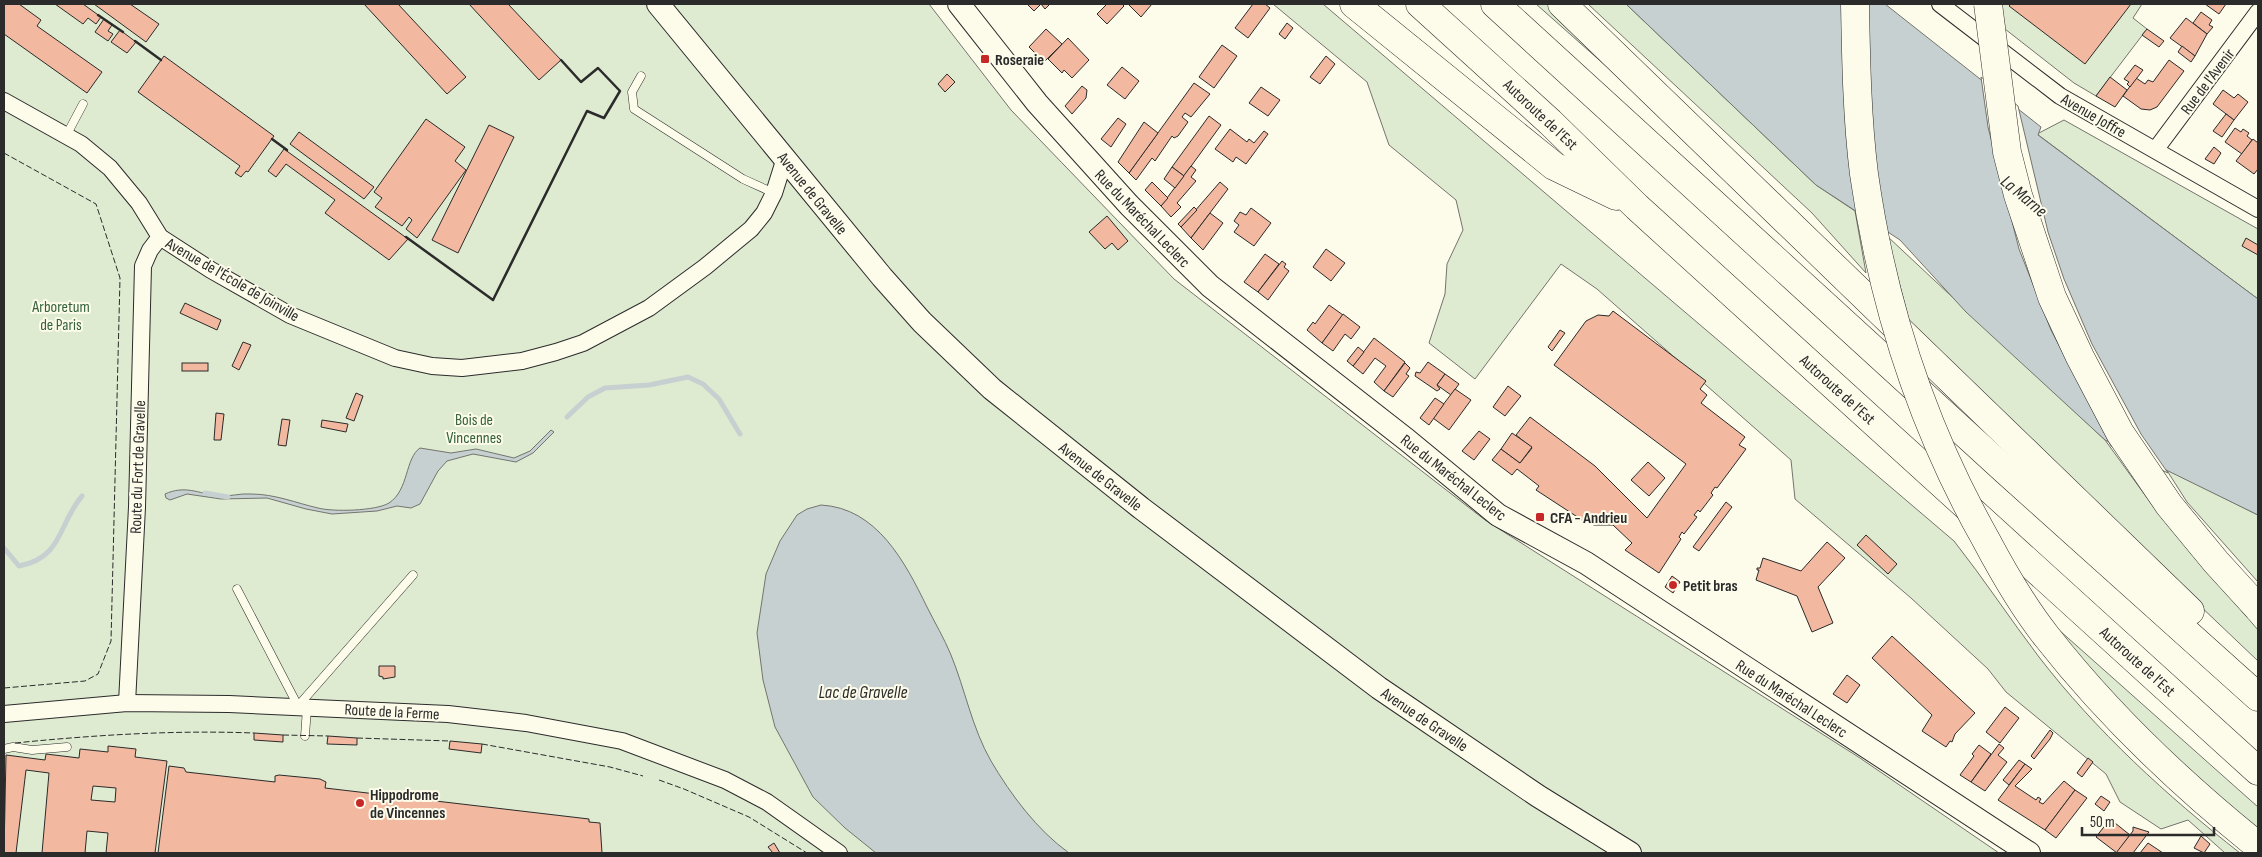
<svg xmlns="http://www.w3.org/2000/svg" width="2262" height="857" font-family="'Sofia Sans Condensed',sans-serif">
	<rect width="100%" height="100%" fill="#fdfbea"/>
	<g fill="#deebd1" stroke="#74746e">
		<polygon points="4,4 929,4 1011,110 1174,279 1485,520 1860,758 1999,853 4,853"/>
		<path d="M1273,4H1323L1954,541C1984,579 2010,619 2039,657C2096,731 2167,796 2240,853H2225L2188,820L2161,829L2120,802L2106,774L2006,692L1988,669L1911,598L1795,499L1791,460L1597,289L1561,264L1475,379L1429,343L1445,294L1447,264L1463,230L1456,200L1389,145L1367,82Z"/>
		<polygon points="1536,4 1550,4 1668,121"/>
		<polygon points="1588,4 1626,4 1816,185 1855,211 1866,273 1812,213"/>
		<polygon points="1973,4 2142,4 2133,18 2147,29 2096,96 2074,83"/>
		<polygon points="2064,120 2258,229 2258,299 2037,134"/>
		<polygon points="1887,236 2105,440 2158,513 2258,630 2258,661 1912,332"/>
		<polygon points="2166,469 2258,515 2258,582 2187,502"/>
		<polygon points="2050,622 2258,807 2258,831 2224,803 2137,722"/>
	</g>
	<g fill="#c7d0d0" stroke="#74746e">
		<polygon points="1626,4 1885,4 2041,127 2038,135 2258,299 2258,515 2105,440 1966,312 1900,240 1816,185"/>
		<path d="M551,430L554,432L533,453L516,462L473,454L447,461L438,471L420,504L411,508L397,506L377,511L332,514L306,509L267,498L221,499L187,494L170,500L166,498L165,494C185,485 198,493 217,496C229,497 240,493 251,494C275,494 296,503 318,508C333,512 376,511 389,503C409,490 405,458 420,448L451,453L476,449L514,458L530,451Z"/>
		<path d="M821,505C877,508 905,562 927,607C935,623 944,638 951,655C965,689 972,728 991,761C1011,795 1037,830 1069,853H876L845,828L813,797L775,727L763,680L757,633L766,574L780,541L797,515L807,509Z"/>
	</g>
	<polygon fill="#fdfbea" stroke="#74746e" points="1981,77 2018,106 2048,232 2064,279 2092,344 2141,434 2168,473 2111,446 2051,330 2019,249 1988,127"/>
	<g fill="none" stroke-linecap="round" stroke-linejoin="round">
		<g stroke="#c7d0d0" stroke-width="5">
			<polyline points="567,417 588,397 605,388 649,385 688,377 703,384 719,399 740,434"/>
			<polyline points="205,493 228,497"/>
			<path d="M4,548L19,566C63,558 58,524 82,496"/>
		</g>
	</g>
	<g fill="#f2b8a0" stroke="#2b2b2b" fill-rule="evenodd">
		<polygon points="4,4 19,4 41,20 37,26 102,72 87,93 4,34"/>
		<polygon points="55,4 83,4 101,17 96,24 88,18 83,24"/>
		<polygon points="94,4 130,4 159,24 146,42"/>
		<polygon points="364,4 398,4 466,77 447,94"/>
		<polygon points="469,4 508,4 561,60 539,80"/>
		<polygon points="1027,4 1050,4 1045,9 1041,4 1034,11"/>
		<polygon points="1107,4 1122,4 1124,6 1107,24 1097,14"/>
		<polygon points="1128,4 1152,4 1141,17"/>
		<polygon points="1253,4 1265,4 1270,8 1248,38 1235,28"/>
		<polygon points="2011,4 2131,4 2085,64 2009,6"/>
		<polygon points="2205,4 2226,4 2219,14"/>
		<polygon points="2201,12 2212,20 2209,25 2213,27 2207,34 2193,23"/>
		<polygon points="2186,18 2207,34 2195,56 2170,38"/>
		<polygon points="104,19 112,25 108,31 113,34 108,41 95,32"/>
		<polygon points="1287,23 1293,28 1285,39 1279,34"/>
		<polygon points="1046,29 1062,44 1044,62 1029,47"/>
		<polygon points="2147,29 2164,41 2159,47 2142,35"/>
		<polygon points="120,30 136,42 127,53 111,42"/>
		<polygon points="1068,38 1089,60 1072,78 1064,70 1062,73 1048,59"/>
		<polygon points="1222,45 1237,56 1214,88 1199,77"/>
		<polygon points="2182,46 2195,56 2191,62 2178,52"/>
		<polygon points="164,56 274,136 248,172 246,171 241,177 235,173 240,166 138,92"/>
		<polygon points="1326,56 1335,64 1320,84 1310,77"/>
		<polygon points="2169,60 2184,71 2157,107 2150,110 2141,109 2123,96 2136,78 2145,84 2148,80 2153,82"/>
		<polygon points="2135,65 2143,70 2130,87 2127,84 2129,82 2124,79"/>
		<polygon points="1122,67 1139,81 1125,99 1107,85"/>
		<polygon points="947,74 955,82 945,92 938,84"/>
		<polygon points="2110,77 2127,90 2115,107 2096,96"/>
		<polygon points="1194,83 1210,94 1191,117 1185,113 1182,117 1188,122 1178,136 1174,138 1172,136 1155,161 1152,158 1136,180 1129,173"/>
		<polygon points="1082,86 1087,90 1086,98 1072,114 1065,106"/>
		<polygon points="1261,87 1280,100 1268,116 1249,103"/>
		<polygon points="2223,90 2234,98 2238,94 2248,102 2234,120 2213,104"/>
		<polygon points="2226,114 2234,120 2222,137 2213,131"/>
		<polygon points="1209,116 1221,125 1184,176 1172,167"/>
		<polygon points="1118,118 1126,124 1111,147 1101,139"/>
		<polygon points="426,119 465,147 455,161 466,170 417,238 406,229 412,220 409,217 402,226 375,207 382,198 374,192"/>
		<polygon points="1144,122 1158,133 1129,173 1118,162"/>
		<polygon points="489,125 514,137 458,253 432,240"/>
		<polygon points="2235,128 2241,132 2243,129 2249,133 2247,136 2252,140 2242,154 2225,142"/>
		<polygon points="1230,129 1247,142 1249,139 1254,143 1264,131 1268,134 1246,164 1236,157 1233,162 1215,149"/>
		<polygon points="299,132 374,187 364,199 290,144"/>
		<polygon points="2253,139 2258,143 2258,169 2254,174 2236,161"/>
		<polygon points="2214,147 2221,153 2214,164 2205,159"/>
		<polygon points="284,149 408,239 389,260 325,213 335,200 286,164 276,177 268,171"/>
		<polygon points="1191,166 1196,170 1191,177 1196,181 1177,203 1181,207 1171,217 1161,206"/>
		<polygon points="1172,167 1184,176 1175,188 1164,179"/>
		<polygon points="1152,182 1168,198 1161,206 1145,190"/>
		<polygon points="1220,182 1228,189 1191,238 1181,227"/>
		<polygon points="1194,207 1197,210 1181,227 1178,224"/>
		<polygon points="1251,208 1271,223 1254,246 1234,232 1239,225 1234,221 1240,212 1246,215"/>
		<polygon points="1210,213 1223,223 1203,250 1191,238"/>
		<polygon points="1107,216 1128,241 1118,250 1112,243 1105,249 1089,232"/>
		<polygon points="2246,238 2258,245 2258,255 2242,246"/>
		<polygon points="1326,249 1345,263 1331,281 1313,267"/>
		<polygon points="1265,254 1279,264 1258,292 1244,282"/>
		<polygon points="1282,261 1286,264 1284,267 1289,271 1268,300 1258,292"/>
		<polygon points="185,303 221,320 217,330 180,313"/>
		<polygon points="1329,305 1343,315 1322,343 1307,330 1313,322 1315,324"/>
		<polygon points="1613,311 1706,381 1700,389 1707,395 1701,403 1745,437 1739,445 1746,449 1717,488 1715,487 1711,493 1713,495 1700,512 1698,510 1694,515 1697,517 1684,534 1682,532 1679,537 1681,539 1659,573 1625,550 1632,543 1613,525 1594,525 1582,520 1536,490 1539,486 1517,469 1512,475 1492,460 1501,449 1520,463 1532,448 1516,435 1530,417 1595,466 1647,518 1686,464 1554,365 1586,321 1598,315 1609,316"/>
		<polygon points="1343,314 1360,327 1351,339 1345,334 1333,351 1322,343"/>
		<polygon points="1560,330 1565,333 1552,351 1548,347"/>
		<polygon points="1374,338 1405,362 1384,391 1374,382 1386,366 1375,358 1363,374 1353,366"/>
		<polygon points="243,342 251,345 239,370 232,366"/>
		<polygon points="1358,347 1364,352 1353,366 1347,361"/>
		<polygon points="1428,362 1445,374 1437,385 1440,389 1437,391 1415,376 1416,372 1420,373"/>
		<rect x="182" y="363" width="26" height="8"/>
		<polygon points="1405,363 1410,368 1406,374 1409,376 1393,397 1384,391"/>
		<polygon points="1445,374 1459,384 1451,395 1437,385"/>
		<polygon points="1508,386 1521,396 1505,416 1493,407"/>
		<polygon points="1455,389 1471,400 1449,430 1433,418"/>
		<polygon points="356,393 363,396 354,421 346,418"/>
		<polygon points="1435,398 1444,404 1429,425 1420,418"/>
		<polygon points="216,413 224,414 221,440 214,440"/>
		<polygon points="282,419 290,420 286,446 278,445"/>
		<polygon points="322,420 348,424 346,432 321,427"/>
		<polygon points="1479,431 1490,439 1474,460 1462,451"/>
		<polygon points="1512,433 1532,447 1520,463 1501,449"/>
		<polygon points="1648,462 1665,478 1649,496 1631,480"/>
		<polygon points="1726,502 1732,507 1699,551 1693,547"/>
		<polygon points="1866,535 1897,564 1888,574 1857,545"/>
		<polygon points="1827,542 1845,558 1818,587 1833,623 1812,632 1797,596 1756,580 1759,570 1757,570 1757,568 1760,568 1763,558 1801,571"/>
		<polygon points="1672,576 1680,582 1673,593 1665,587"/>
		<polygon points="1892,636 1975,713 1955,734 1952,742 1950,741 1946,747 1922,731 1932,715 1872,658"/>
		<polygon points="379,666 395,666 395,677 383,679 383,677 379,676"/>
		<polygon points="1847,675 1860,685 1847,703 1833,694"/>
		<polygon points="2005,707 2019,718 2000,743 1986,732"/>
		<polygon points="2050,730 2053,733 2050,739 2034,759 2031,756"/>
		<polygon points="254,733 283,735 283,742 254,740"/>
		<polygon points="328,736 357,738 357,745 327,744"/>
		<polygon points="450,741 482,744 481,753 449,749"/>
		<polygon points="1999,744 2004,748 1998,755 2007,762 1985,791 1971,782"/>
		<polygon points="1979,745 1991,754 1971,782 1960,775 1974,756 1972,754"/>
		<path d="M108,746L136,749L135,757L167,761L155,853H106L108,833L87,831L85,853H42L49,773L26,770L16,853H4L6,755L45,760L46,754L79,758L80,749L108,752ZM93,786L116,788L115,802L91,800Z"/>
		<polygon points="2088,758 2093,762 2082,777 2077,773"/>
		<polygon points="2019,760 2025,764 2009,785 2003,780"/>
		<polygon points="2025,764 2032,769 2015,786 2036,800 2038,797 2041,799 2039,802 2043,804 2064,781 2075,790 2045,830 1998,800"/>
		<polygon points="169,766 184,768 186,772 275,782 275,776 279,775 320,779 326,782 325,788 589,819 589,822 600,823 602,853 158,853"/>
		<polygon points="2075,790 2087,798 2056,838 2045,830"/>
		<polygon points="2101,796 2110,802 2104,811 2095,804"/>
		<polygon points="2110,819 2130,835 2117,853 2096,837"/>
		<polygon points="2133,827 2149,832 2133,853 2116,853 2133,831"/>
		<polygon points="2201,836 2210,844 2204,853 2194,848"/>
		<polygon points="774,843 780,853 773,853 768,847"/>
		<polygon points="2148,843 2163,853 2140,853"/>
	</g>
	<g fill="none" stroke-linecap="round" stroke-linejoin="round">
		<defs>
			<g id="lane">
				<polyline points="641,76 632,92 634,109 743,179 774,193"/>
				<polyline points="66,136 83,104"/>
				<polyline points="237,589 298,706 413,575"/>
				<polyline points="305,736 307,708"/>
				<polyline points="4,749 13,747 32,750 67,747"/>
			</g>
			<g id="street">
				<polyline points="1940,4 2060,96 2258,209"/>
				<polyline points="4,101 81,144 110,168 139,203 160,237 211,270 290,315 395,358 432,366 462,368 522,361 556,352 583,343 649,308 705,267 751,229 764,213 774,193 785,158"/>
				<polyline points="2156,149 2258,12"/>
				<polyline points="127,703 137,507 143,266 150,250 160,237"/>
				<polyline points="4,714 127,703 229,704 448,714 526,723 622,741 725,780 767,802 839,853"/>
			</g>
			<g id="secondary">
				<polyline points="658,4 882,277 922,322 992,389 1141,508 1379,688 1538,796 1630,853"/>
				<polyline points="959,4 1037,103 1129,205 1210,286 1407,440 1498,515 1586,563 2029,853"/>
			</g>
			<g id="highway">
				<polyline points="1354,4 1554,166 1616,196"/>
				<polyline points="1420,4 1550,122 1637,207 2258,771"/>
				<polyline points="1495,4 2005,470 2258,697"/>
				<polyline points="1562,4 2190,611"/>
			</g>
		</defs>
		<use href="#lane" stroke="#2b2b2b" stroke-width="9"/>
		<use href="#street" stroke="#2b2b2b" stroke-width="18"/>
		<use href="#secondary" stroke="#2b2b2b" stroke-width="24"/>
		<use href="#highway" stroke="#2b2b2b" stroke-width="29"/>
		<use href="#lane" stroke="#fdfbea" stroke-width="8"/>
		<use href="#street" stroke="#fdfbea" stroke-width="16"/>
		<use href="#secondary" stroke="#fdfbea" stroke-width="22"/>
		<use href="#highway" stroke="#fdfbea" stroke-width="28"/>
		<defs>
			<g id="highway-bridge">
				<path d="M1855,4C1856,60 1857,118 1864,174C1882,301 1922,426 1985,538C2003,572 2023,607 2047,637C2108,715 2181,784 2258,846"/>
				<polyline points="1988,4 2007,152 2018,195 2052,297 2080,357 2120,433 2169,505 2216,562 2258,608"/>
			</g>
		</defs>
		<use href="#highway-bridge" stroke="#2b2b2b" stroke-width="29" stroke-linecap="butt"/>
		<use href="#highway-bridge" stroke="#fdfbea" stroke-width="28"/>
		<g stroke="#2b2b2b" stroke-width="1" stroke-dasharray="6 2.5" stroke-linecap="butt">
			<polyline points="4,153 96,204 120,278 111,641 98,674 85,681 4,688"/>
			<polyline points="283,735 328,736"/>
			<polyline points="357,738 450,741"/>
			<path d="M15,743C95,735 174,730 254,733"/>
			<polyline points="482,744 610,767 643,776"/>
			<polyline points="659,780 684,789 749,817 807,853"/>
		</g>
		<g stroke="#2b2b2b" stroke-width="2.5">
			<polyline points="98,15 123,32"/>
			<polyline points="135,41 161,60"/>
			<polyline points="272,139 287,150"/>
			<polyline points="406,237 493,300 587,111 604,118 620,91 598,68 581,82 561,60"/>
		</g>
	</g>
	<g fill="#c62828" stroke="#fdfbea" stroke-width="2">
		<rect x="980" y="54" width="10" height="10" rx="2.5"/>
		<rect x="1535" y="512" width="10" height="10" rx="2.5"/>
		<circle cx="1673" cy="585" r="5"/>
		<circle cx="360" cy="803" r="5"/>
	</g>
	<g text-anchor="middle" stroke-width="4" stroke-linejoin="round" paint-order="stroke">
		<g font-size="16" font-weight="bold" fill="#2b2b2b" stroke="#fdfbea" text-anchor="start">
			<text x="995" y="65">Roseraie</text>
			<text x="1550" y="523">CFA - Andrieu</text>
			<text x="1683" y="591">Petit bras</text>
			<text x="370" y="800">Hippodrome<tspan x="370" dy="18">de Vincennes</tspan></text>
		</g>
		<g font-size="16" fill="#2b2b2b" stroke="#fdfbea">
			<text transform="translate(2207 81) rotate(-53)" y="6">Rue de l'Avenir</text>
			<text transform="translate(1541 114) rotate(43)" y="6">Autoroute de l’Est</text>
			<text transform="translate(2094 115) rotate(30)" y="6">Avenue Joffre</text>
			<text transform="translate(813 193) rotate(51)" y="6">Avenue de Gravelle</text>
			<text transform="translate(1143 218) rotate(46)" y="6">Rue du Maréchal Leclerc</text>
			<text transform="translate(233 279) rotate(30)" y="6">Avenue de l'École de Joinville</text>
			<text transform="translate(1838 389) rotate(42)" y="6">Autoroute de l’Est</text>
			<text transform="translate(137 467) rotate(-88)" y="6">Route du Fort de Gravelle</text>
			<text transform="translate(1101 476) rotate(38)" y="6">Avenue de Gravelle</text>
			<text transform="translate(1454 477) rotate(38)" y="6">Rue du Maréchal Leclerc</text>
			<text transform="translate(2138 661) rotate(42)" y="6">Autoroute de l’Est</text>
			<text transform="translate(1792 698) rotate(33)" y="6">Rue du Maréchal Leclerc</text>
			<text transform="translate(392 711) rotate(3)" y="6">Route de la Ferme</text>
			<text transform="translate(1425 719) rotate(34)" y="6">Avenue de Gravelle</text>
		</g>
		<g font-size="16" fill="#34623c" stroke="#fdfbea">
			<text x="61" y="312">Arboretum<tspan x="61" dy="18">de Paris</tspan></text>
			<text x="474" y="425">Bois de<tspan x="474" dy="18">Vincennes</tspan></text>
		</g>
		<g font-size="18" font-style="italic" fill="#2b2b2b" stroke="#fdfbea">
			<text transform="translate(2024 196) rotate(40)" y="6">La Marne</text>
			<text x="863" y="698">Lac de Gravelle</text>
		</g>
	</g>
	<rect width="2262" height="857" fill="none" stroke="#2b2b2b" stroke-width="10"/>
	<path d="M2082 827v8h132v-8" fill="none" stroke="#2b2b2b" stroke-width="2.5"/>
	<text x="2090" y="827" font-size="15" fill="#2b2b2b" stroke="#fdfbea" stroke-width="4" paint-order="stroke">50 m</text>
</svg>
